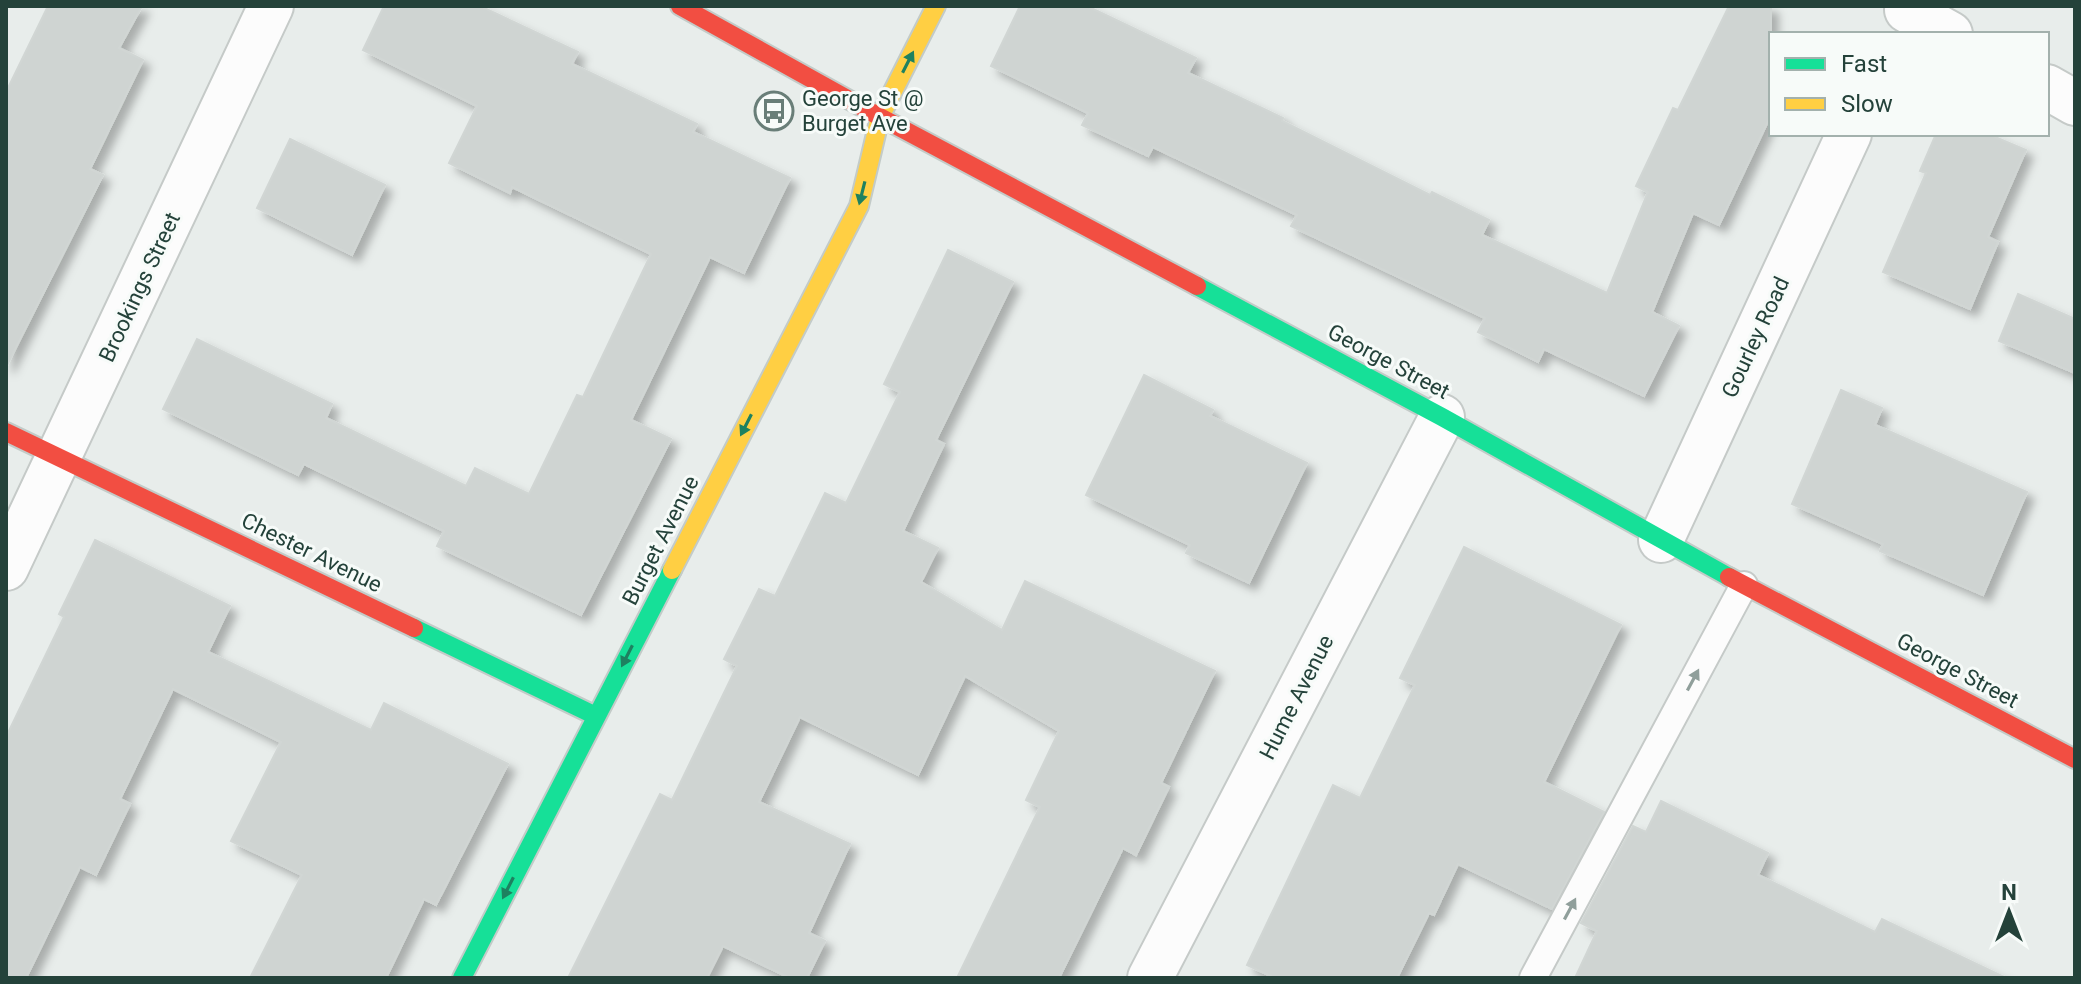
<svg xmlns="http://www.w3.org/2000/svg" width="2081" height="984" font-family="Roboto,sans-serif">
	<defs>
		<filter id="shadow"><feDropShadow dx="7" dy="7" stdDeviation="4" flood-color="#0004"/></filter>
	</defs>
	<rect width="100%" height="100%" fill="#e8edeb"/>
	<g fill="#cfd4d2" stroke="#d1d6d4" stroke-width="2" filter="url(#shadow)">
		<polygon points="48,6 142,6 119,48 143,60 90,169 103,175 6,367 6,92"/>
		<polygon points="384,6 480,6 578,52 572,64 697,124 693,132 790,178 744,273 710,257 631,420 671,439 581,615 437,546 444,531 304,464 298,475 163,409 197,339 332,404 326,418 466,486 475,468 529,494 577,395 583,397 651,254 512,187 510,193 449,163 477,106 363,50"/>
		<polygon points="1020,6 1087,6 1196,58 1188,73 1283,118 1282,121 1430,195 1432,192 1489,220 1482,235 1607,293 1648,192 1636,186 1673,108 1678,110 1729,6 1771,6 1771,115 1719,225 1693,213 1652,312 1679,326 1644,396 1544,349 1538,362 1478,332 1485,318 1291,226 1297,215 1153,147 1148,156 1082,125 1088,113 991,66"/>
		<polygon points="1936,134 1988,134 2026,150 1988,237 1998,242 1970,309 1883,272 1926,173 1920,171"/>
		<polygon points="290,139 385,185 352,255 257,208"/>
		<polygon points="948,250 1013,282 936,440 944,444 903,531 938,548 921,582 1002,630 1025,581 1215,671 1161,783 1169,787 1136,855 1123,848 1059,978 957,978 1040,807 1026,800 1059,731 965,676 918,775 800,717 759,802 850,844 809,933 825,941 807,978 790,978 723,946 707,978 568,978 660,794 672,800 737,666 724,659 759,589 775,596 825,493 846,503 900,392 884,384"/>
		<polygon points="2018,294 2075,319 2075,373 1999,341"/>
		<polygon points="1144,375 1213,410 1210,416 1307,463 1249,583 1186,553 1190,545 1086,495"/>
		<polygon points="1841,390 1882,408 1875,425 2027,492 1983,595 1880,551 1883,544 1792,504"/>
		<polygon points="95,540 230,606 208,652 371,730 384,703 508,764 436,905 424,899 386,978 250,978 302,875 231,841 281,742 173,689 120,799 130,804 96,875 80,867 26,978 6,978 6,737 64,617 59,614"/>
		<polygon points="1464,547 1621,625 1544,782 1604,812 1552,909 1458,864 1434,915 1429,913 1397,978 1275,978 1247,965 1333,785 1360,798 1415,685 1400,678"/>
		<polygon points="1661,801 1768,853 1758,875 1875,932 1882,919 2006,978 1575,978 1597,931 1581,923 1633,826 1646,832"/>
	</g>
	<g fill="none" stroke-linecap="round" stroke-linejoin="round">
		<defs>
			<polyline id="lane" points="1533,978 1744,585"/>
			<g id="street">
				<polyline points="1907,10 1950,34"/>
				<polyline points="2047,87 2075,103"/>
				<polyline points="1661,540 1849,134"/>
				<polyline points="6,568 271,6"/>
				<polyline points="1150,978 1442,417"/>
			</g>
			<g id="fast">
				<polyline points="1197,286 1442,417 1729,577"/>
				<polyline points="414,628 596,716"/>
				<polyline points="462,978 672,570"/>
			</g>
			<polyline id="slow" points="672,570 859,206 880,117 936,6"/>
			<g id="jam">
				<polyline points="680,6 880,117 1197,286"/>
				<polyline points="6,432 414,628"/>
				<polyline points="1729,577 2075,759"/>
			</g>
		</defs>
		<use href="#lane" stroke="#c5cac8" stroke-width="30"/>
		<use href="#street" stroke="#c5cac8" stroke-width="48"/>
		<use href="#fast" stroke="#c3cbc8" stroke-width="22"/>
		<use href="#slow" stroke="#c3cbc8" stroke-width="22"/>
		<use href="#jam" stroke="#c3cbc8" stroke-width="22"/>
		<use href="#lane" stroke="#fcfcfc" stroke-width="26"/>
		<use href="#street" stroke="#fcfcfc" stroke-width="44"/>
		<use href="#fast" stroke="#16e098" stroke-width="18"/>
		<use href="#slow" stroke="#ffcf43" stroke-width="18"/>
		<use href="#jam" stroke="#f24e42" stroke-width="18"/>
	</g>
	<defs><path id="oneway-solid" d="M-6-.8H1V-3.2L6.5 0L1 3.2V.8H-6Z" transform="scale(2)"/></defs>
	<g fill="#1e8160">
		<use href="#oneway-solid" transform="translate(908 62) rotate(-63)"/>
		<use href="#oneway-solid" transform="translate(862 193) rotate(104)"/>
		<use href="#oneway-solid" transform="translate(746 425) rotate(117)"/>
		<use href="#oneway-solid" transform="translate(627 656) rotate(117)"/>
		<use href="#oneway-solid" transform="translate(508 888) rotate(117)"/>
	</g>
	<g fill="#909f9b">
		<use href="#oneway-solid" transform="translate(1693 680) rotate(-62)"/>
		<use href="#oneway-solid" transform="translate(1570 909) rotate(-62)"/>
	</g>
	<defs>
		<symbol id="bus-ring" viewBox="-11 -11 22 22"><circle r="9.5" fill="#f7fbf9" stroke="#697e78" stroke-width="1.5"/><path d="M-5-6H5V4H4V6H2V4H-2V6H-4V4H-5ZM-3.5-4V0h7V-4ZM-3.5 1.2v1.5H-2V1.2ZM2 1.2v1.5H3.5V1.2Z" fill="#697e78"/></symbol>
	</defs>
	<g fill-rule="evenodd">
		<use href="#bus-ring" x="752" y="89" width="44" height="44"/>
	</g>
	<g text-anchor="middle" stroke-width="6" stroke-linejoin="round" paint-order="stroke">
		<g font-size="22" fill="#24423a" stroke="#f7fbf9" text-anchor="start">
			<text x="802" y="106">George St @<tspan x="802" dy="25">Burget Ave</tspan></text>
		</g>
		<g font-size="22" fill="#24423a" stroke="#f7fbf9">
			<text transform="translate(139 287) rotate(-65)" y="8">Brookings Street</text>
			<text transform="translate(1755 337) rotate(-65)" y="8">Gourley Road</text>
			<text transform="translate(1389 361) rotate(28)" y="8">George Street</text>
			<text transform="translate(660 540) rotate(-63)" y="8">Burget Avenue</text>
			<text transform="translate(312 552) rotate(26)" y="8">Chester Avenue</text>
			<text transform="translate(1958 670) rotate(28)" y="8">George Street</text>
			<text transform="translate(1296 697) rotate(-63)" y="8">Hume Avenue</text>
		</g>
	</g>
	<rect width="2081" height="984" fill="none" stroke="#24423a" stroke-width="16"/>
	<rect x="1769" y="32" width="280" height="104" fill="#f7fbf9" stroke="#a3b1ad" stroke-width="2"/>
	<rect x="1785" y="58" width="40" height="12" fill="#16e098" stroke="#a3b1ad" stroke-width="2"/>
	<text x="1841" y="72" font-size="24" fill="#24423a">Fast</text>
	<rect x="1785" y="98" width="40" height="12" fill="#ffcf43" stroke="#a3b1ad" stroke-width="2"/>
	<text x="1841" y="112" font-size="24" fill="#24423a">Slow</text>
	<g transform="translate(2009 912)" stroke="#f7fbf9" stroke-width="6" paint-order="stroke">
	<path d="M0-6L14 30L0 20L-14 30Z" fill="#24423a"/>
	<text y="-12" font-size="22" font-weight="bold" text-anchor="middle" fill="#24423a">N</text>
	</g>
</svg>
